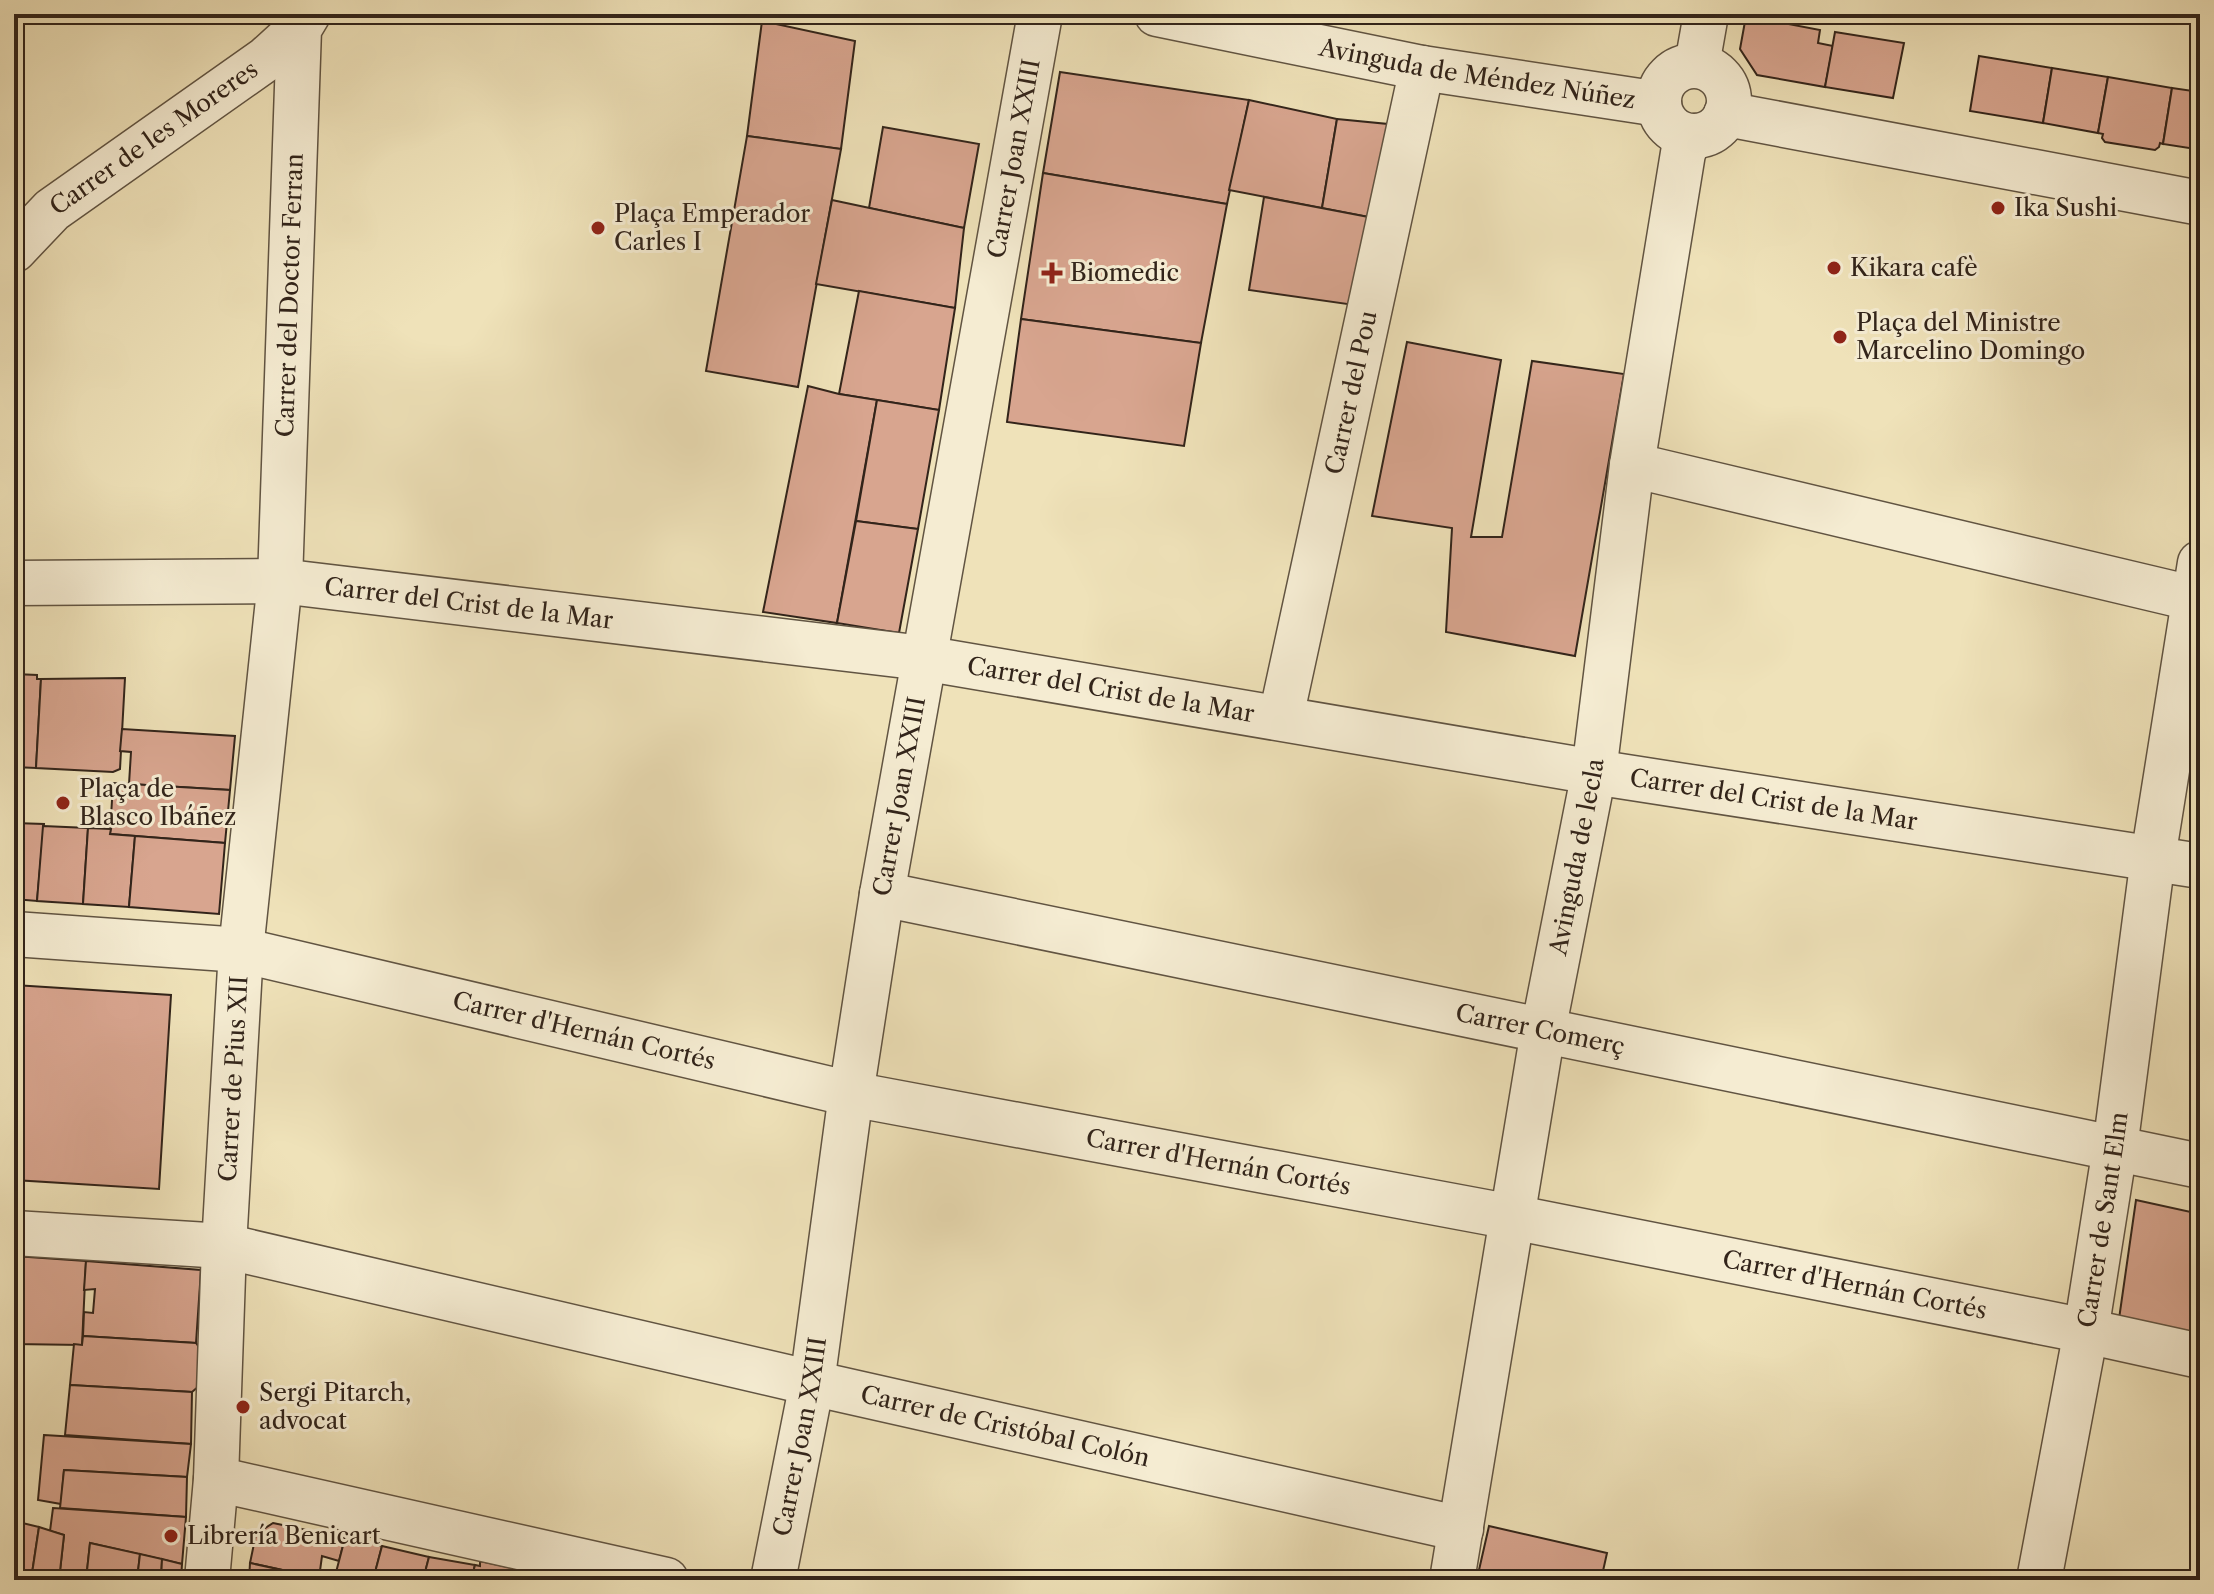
<svg xmlns="http://www.w3.org/2000/svg" width="2214" height="1594" font-family="'Libre Caslon Text',serif">
	<rect width="100%" height="100%" fill="#efe2b9"/>
	<filter id="stains"><feTurbulence type="fractalNoise" baseFrequency=".0025" numOctaves="4"/><feColorMatrix values="0 0 0 0 .2 0 0 0 0 .09 0 0 0 0 .02 0 0 0 .5 -.17"/></filter>
	<radialGradient id="worn" r=".72"><stop offset=".6" stop-color="#630" stop-opacity="0"/><stop offset="1" stop-color="#630" stop-opacity=".3"/></radialGradient>
	<g fill="#d8a58f" stroke="#32241a" stroke-width="2">
		<polygon points="1746,16 1820,30 1818,43 1833,46 1825,87 1757,75 1740,49"/>
		<polygon points="762,21 855,41 841,149 747,136"/>
		<polygon points="1835,32 1904,43 1893,98 1825,87"/>
		<polygon points="1979,56 2052,68 2043,123 1970,111"/>
		<polygon points="2052,68 2108,77 2098,133 2043,123"/>
		<polygon points="1060,72 1249,100 1227,204 1043,173"/>
		<polygon points="2108,77 2172,88 2163,144 2160,143 2159,147 2155,150 2105,142 2102,138 2103,134 2098,133"/>
		<polygon points="2172,88 2200,92 2200,140 2189,148 2163,144"/>
		<polygon points="1249,100 1337,119 1322,208 1229,190"/>
		<polygon points="1337,119 1398,125 1379,219 1322,208"/>
		<polygon points="883,127 979,144 964,228 869,208"/>
		<polygon points="747,136 841,149 798,387 706,371"/>
		<polygon points="1043,173 1227,204 1201,343 1021,319"/>
		<polygon points="1264,197 1379,219 1361,306 1249,290"/>
		<polygon points="832,200 964,228 955,308 816,284"/>
		<polygon points="859,291 955,308 939,410 839,394"/>
		<polygon points="1021,319 1201,343 1184,446 1007,422"/>
		<polygon points="1407,342 1501,360 1471,537 1502,537 1532,361 1624,374 1575,656 1446,632 1452,528 1372,516"/>
		<polygon points="808,386 839,394 877,400 837,623 763,612"/>
		<polygon points="877,400 939,410 918,529 856,521"/>
		<polygon points="856,521 918,529 899,633 837,623"/>
		<polygon points="14,674 37,675 37,679 41,679 36,768 14,767"/>
		<polygon points="125,678 120,769 113,772 36,768 41,679"/>
		<polygon points="122,729 235,736 230,790 129,784 131,752 120,751"/>
		<polygon points="113,783 230,790 225,843 110,834"/>
		<polygon points="14,823 44,824 37,901 14,899"/>
		<polygon points="43,826 88,828 83,904 37,901"/>
		<polygon points="88,828 111,829 110,834 135,836 129,907 83,904"/>
		<polygon points="135,836 225,843 219,914 129,907"/>
		<polygon points="14,985 171,995 159,1189 14,1180"/>
		<polygon points="2136,1200 2200,1214 2200,1335 2119,1319"/>
		<polygon points="14,1256 86,1261 82,1345 14,1344"/>
		<polygon points="86,1261 201,1270 196,1343 83,1336 84,1312 93,1313 95,1289 84,1290"/>
		<polygon points="83,1336 196,1343 201,1350 199,1386 192,1392 70,1385 74,1344 82,1345"/>
		<polygon points="70,1385 192,1392 191,1444 65,1435"/>
		<polygon points="44,1435 191,1444 187,1477 64,1470 61,1504 38,1500"/>
		<polygon points="64,1470 187,1477 186,1517 60,1508"/>
		<polygon points="53,1508 186,1517 182,1564 90,1543 86,1580 59,1580 64,1535 50,1531"/>
		<polygon points="14,1521 39,1527 31,1580 14,1576"/>
		<polygon points="273,1523 345,1538 339,1561 322,1556 319,1578 250,1563 256,1534"/>
		<polygon points="1489,1526 1607,1553 1601,1580 1522,1580 1479,1570"/>
		<polygon points="39,1527 64,1535 59,1580 31,1580"/>
		<polygon points="345,1538 382,1546 373,1580 334,1580"/>
		<polygon points="90,1543 140,1554 137,1580 86,1580"/>
		<polygon points="382,1546 429,1557 423,1580 373,1580"/>
		<polygon points="140,1554 162,1559 161,1580 137,1580"/>
		<polygon points="429,1557 475,1565 471,1580 423,1580"/>
		<polygon points="162,1559 182,1564 181,1580 161,1580"/>
		<polygon points="480,1561 517,1569 516,1575 520,1576 519,1580 471,1580 475,1565 480,1566"/>
		<polygon points="250,1563 319,1578 333,1580 249,1580"/>
	</g>
	<g fill="none" stroke-linecap="round" stroke-linejoin="round">
		<defs>
			<g id="minor">
				<path id="s1" d="M1157,14L1422,68L1659,104"/>
				<polyline points="1697,65 1706,14"/>
				<circle cx="1694" cy="101" r="35"/>
				<polyline points="1726,114 2200,203"/>
				<path id="s2" d="M14,250L52,210L266,59L299,29"/>
				<polyline points="1632,465 2200,600"/>
				<path id="s3" d="M14,583L280,581L923,658L1594,772L2200,866"/>
				<path id="s4" d="M1281,717L1422,68"/>
				<path id="s5" d="M882,894L2200,1166"/>
				<path id="s6" d="M14,934L241,950L851,1094L1512,1217L2086,1331L2200,1356"/>
				<path id="s7" d="M14,1233L224,1246L812,1383L1461,1529"/>
				<polyline points="216,1479 666,1580"/>
				<path id="s8" d="M207,1580L216,1479L224,1246L241,950L280,581L299,29L308,14"/>
				<path id="s9" d="M773,1580L812,1383L851,1094L882,894L1040,14"/>
				<path id="s10" d="M1452,1580L1543,1031L1594,772L1632,465L1683,153L1687,143L1696,136"/>
				<path id="s11" d="M2039,1580L2086,1331L2115,1148L2153,858L2200,563"/>
			</g>
		</defs>
		<use href="#minor" stroke="#615442" stroke-width="47"/>
		<use href="#minor" stroke="#f5ecd2" stroke-width="44"/>
	</g>
	<g fill="#8f2418" stroke="#f5ecd2" stroke-width="3">
		<circle cx="1998" cy="208" r="8"/>
		<circle cx="598" cy="228" r="8"/>
		<circle cx="1834" cy="268" r="8"/>
		<path d="M1048 261h8v8h8v8h-8v8h-8v-8h-8v-8h8z"/>
		<circle cx="1840" cy="337" r="8"/>
		<circle cx="63" cy="803" r="8"/>
		<circle cx="243" cy="1407" r="8"/>
		<circle cx="171" cy="1536" r="8"/>
	</g>
	<g text-anchor="middle" stroke-width="6" stroke-linejoin="round" paint-order="stroke">
		<g font-size="24" fill="#32241a" stroke="#f5ecd2">
			<text dy="8" stroke="none"><textPath href="#s1" startOffset="326">Avinguda de Méndez Núñez</textPath></text>
			<text dy="8" stroke="none"><textPath href="#s2" startOffset="180">Carrer de les Moreres</textPath></text>
			<text dy="8" stroke="none"><textPath href="#s9" startOffset="1442">Carrer Joan XXIII</textPath></text>
			<text dy="8" stroke="none"><textPath href="#s8" startOffset="1288">Carrer del Doctor Ferran</textPath></text>
			<text dy="8" stroke="none"><textPath href="#s4" startOffset="332">Carrer del Pou</textPath></text>
			<text dy="8" stroke="none"><textPath href="#s3" startOffset="456">Carrer del Crist de la Mar</textPath></text>
			<text dy="8" stroke="none"><textPath href="#s3" startOffset="1104">Carrer del Crist de la Mar</textPath></text>
			<text dy="8" stroke="none"><textPath href="#s9" startOffset="794">Carrer Joan XXIII</textPath></text>
			<text dy="8" stroke="none"><textPath href="#s3" startOffset="1776">Carrer del Crist de la Mar</textPath></text>
			<text dy="8" stroke="none"><textPath href="#s10" startOffset="734">Avinguda de lecla</textPath></text>
			<text dy="8" stroke="none"><textPath href="#s6" startOffset="580">Carrer d'Hernán Cortés</textPath></text>
			<text dy="8" stroke="none"><textPath href="#s5" startOffset="672">Carrer Comerç</textPath></text>
			<text dy="8" stroke="none"><textPath href="#s8" startOffset="502">Carrer de Pius XII</textPath></text>
			<text dy="8" stroke="none"><textPath href="#s6" startOffset="1228">Carrer d'Hernán Cortés</textPath></text>
			<text dy="8" stroke="none"><textPath href="#s11" startOffset="366">Carrer de Sant Elm</textPath></text>
			<text dy="8" stroke="none"><textPath href="#s6" startOffset="1876">Carrer d'Hernán Cortés</textPath></text>
			<text dy="8" stroke="none"><textPath href="#s7" startOffset="1012">Carrer de Cristóbal Colón</textPath></text>
			<text dy="8" stroke="none"><textPath href="#s9" startOffset="146">Carrer Joan XXIII</textPath></text>
		</g>
		<g font-size="24" fill="#32241a" stroke="#f5ecd2" text-anchor="start">
			<text x="2014" y="216">Ika Sushi</text>
			<text x="614" y="222">Plaça Emperador<tspan x="614" dy="28">Carles I</tspan></text>
			<text x="1850" y="276">Kikara cafè</text>
			<text x="1070" y="281">Biomedic</text>
			<text x="1856" y="331">Plaça del Ministre<tspan x="1856" dy="28">Marcelino Domingo</tspan></text>
			<text x="79" y="797">Plaça de<tspan x="79" dy="28">Blasco Ibáñez</tspan></text>
			<text x="259" y="1401">Sergi Pitarch,<tspan x="259" dy="28">advocat</tspan></text>
			<text x="187" y="1544">Librería Benicart</text>
		</g>
	</g>
	<rect width="2214" height="1594" fill="none" stroke="#efe2b9" stroke-width="48"/>
	<rect x="16" y="16" width="2182" height="1562" fill="none" stroke="#32241a" stroke-width="4"/>
	<rect x="24" y="24" width="2166" height="1546" fill="none" stroke="#32241a" stroke-width="2"/>
	<rect width="100%" height="100%" filter="url(#stains)"/>
	<rect width="100%" height="100%" fill="url(#worn)"/>
</svg>
